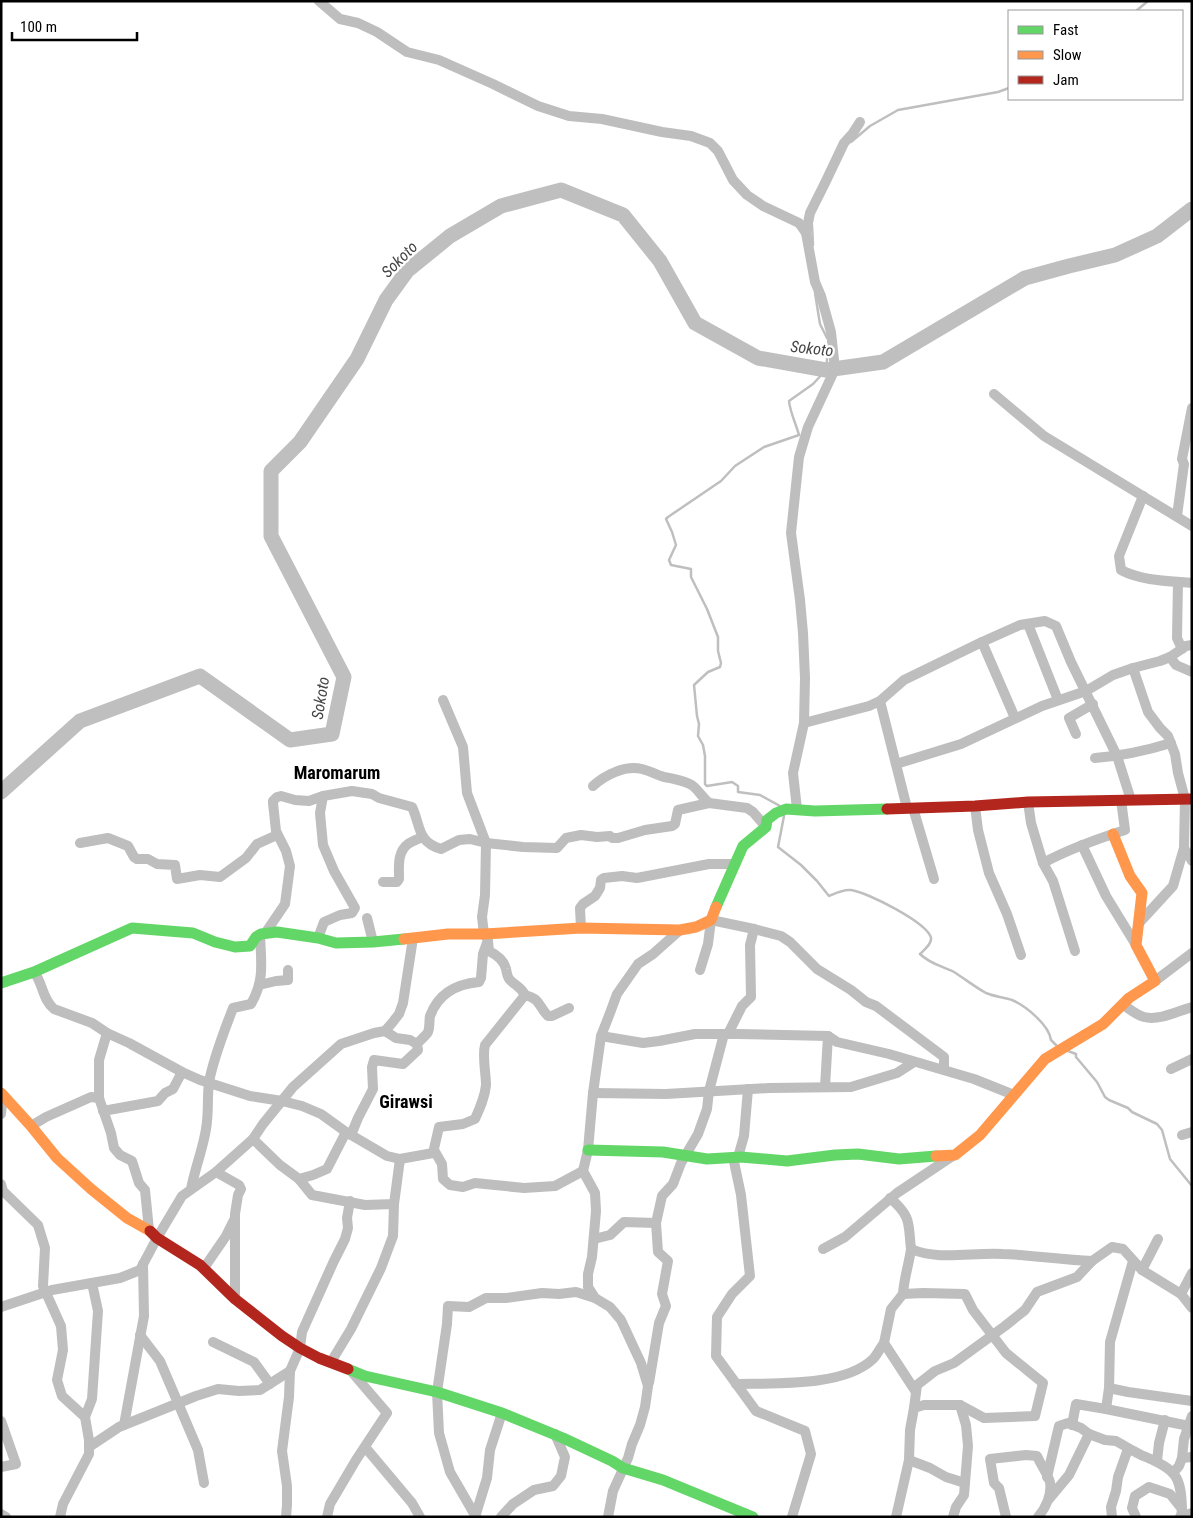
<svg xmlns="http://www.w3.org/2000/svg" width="1193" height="1518" font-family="'Roboto Condensed',sans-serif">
	<rect width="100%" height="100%" fill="#fff"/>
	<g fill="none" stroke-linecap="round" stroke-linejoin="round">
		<g stroke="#bfbfbf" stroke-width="2.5">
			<polyline points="1136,11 1148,1"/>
			<polyline points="851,142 870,126 898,110 998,92 1009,88"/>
			<polyline points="812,225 813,245"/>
			<polyline points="815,293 820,324 827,338"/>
			<path d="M780,806L760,795L738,792V786L732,782L707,786L705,784V756L703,745L698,736L699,724L697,716L694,685L708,672L720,667L721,663L718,651V637L707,609L691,577V569L671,565L669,560L676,545L672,532L666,519L668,517L721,481L735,466L764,447L799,435C796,424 790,412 789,401L813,384L826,370L828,350"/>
			<path d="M784,816L778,847L801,865L817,881L829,896C836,893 843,889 851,890C867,892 928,923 931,938C932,944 924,950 920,954C930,964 942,966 954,972C965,979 975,987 986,993C995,997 1004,997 1012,1000C1026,1006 1049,1025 1051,1040L1057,1046"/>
			<polyline points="1068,1051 1076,1054 1076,1057 1097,1082 1105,1097 1109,1100 1128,1108 1132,1112 1157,1124 1162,1130 1170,1159 1192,1186"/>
		</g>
		<polyline stroke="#bfbfbf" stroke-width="15" points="1,792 80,721 200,676 290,740 332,734 344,677 271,536 271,471 300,442 357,359 386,300 407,271 450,236 501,206 561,190 623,215 660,261 695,323 758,358 826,370 883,362 1025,278 1069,266 1115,255 1157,236 1192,209"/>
		<g stroke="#bebebe" stroke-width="10">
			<polyline points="319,1 340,19 358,23 377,32 407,52 439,60 493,84 538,106 569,116 602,119 662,132 691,136 710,143 718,151 733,180 747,195 763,206 799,223 806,233"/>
			<polyline points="994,394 1044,436 1192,526"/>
			<path d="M1143,496L1119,556L1121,570C1142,581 1169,581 1192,583"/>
			<polyline points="1177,516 1184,464 1182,459 1192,408"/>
			<polyline points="1178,582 1177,638 1182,649"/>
			<polyline points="1028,624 1058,700"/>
			<polyline points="982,642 1015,718"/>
			<polyline points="1170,657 1176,665 1192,672"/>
			<polyline points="1133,668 1148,712 1160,728 1168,736 1175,754 1178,773 1185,799 1184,848 1173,886 1139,923"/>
			<polyline points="880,701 907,808"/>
			<polyline points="804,723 869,706 880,701 904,680 982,642 1020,625 1045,621 1056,626 1071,662 1117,756 1131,800"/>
			<polyline points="1076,734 1069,718 1093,704"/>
			<path d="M1095,758C1121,756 1145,751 1171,743"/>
			<polyline points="896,764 961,744 1042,706 1086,691 1113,675 1133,668 1160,661 1170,657 1186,646 1192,645"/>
			<path d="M593,786C605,775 625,765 642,769C650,771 657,775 664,777C671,778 689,782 693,786C699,791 703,798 709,803"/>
			<polyline points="1028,802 1031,823 1043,863 1053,881 1059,900 1075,951"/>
			<polyline points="975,806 978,830 989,873 1007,914 1021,955"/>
			<polyline points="913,808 934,879"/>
			<polyline points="797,809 793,773 804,723 805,678 803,633 800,600 791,533 799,457 808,427 835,369 831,332 821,296 815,282 806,233 810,213 825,183 844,143 853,133 860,122"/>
			<polyline points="80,843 108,838 128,846 134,857 137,859 148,859 157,864 175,865 177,879 200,875 220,877 246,858 257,844 277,835"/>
			<polyline points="1082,845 1106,896 1136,945"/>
			<polyline points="1184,848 1192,861"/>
			<path d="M1043,863C1069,849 1097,839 1125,830L1121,800"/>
			<path d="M383,882H397L399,879C399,867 397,852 408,844C412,841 418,839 423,837"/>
			<polyline points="367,918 373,942"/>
			<polyline points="581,928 580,908 583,904 595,896 600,888 601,880 604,878 622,876 637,878 709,864 734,864"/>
			<polyline points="754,929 781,936 790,942 817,969 851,990 866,1002 876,1006 944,1057 944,1070"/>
			<path d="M266,932L285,904L290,866L286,851L276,831L273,803V801L277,797L281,796L295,800L309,801L323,796L352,791L372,794L379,798L412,807C421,826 417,842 441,849L459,840L470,839L486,843L523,847L557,848L566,838L581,835L597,837L610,836L612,838H618L645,830L672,826L675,824L678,810L709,803L747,808L753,812L766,827"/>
			<polyline points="318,938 324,922 340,915 352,913 355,908 334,871 323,845 320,813 323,796"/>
			<path d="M488,941L489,951C497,955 504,960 506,969C507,973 507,977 510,980C516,986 521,987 525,995C541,999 538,1006 548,1016H552L569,1008"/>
			<polyline points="700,970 708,944 711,920 754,929 750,945 751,997 742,1006 728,1034"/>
			<path d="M34,972C43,983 42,999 54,1009L92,1023L107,1033L129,1043L182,1072L200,1080L250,1096L282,1101L302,1106L321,1114L346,1132L387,1156L400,1159L433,1153L439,1127L463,1124L475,1119C480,1108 485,1097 486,1085C486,1073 482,1056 485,1045L525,995"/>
			<polyline points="1155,981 1192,953"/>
			<polyline points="259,985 276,981 288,980 288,970"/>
			<path d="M1123,1005C1130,1009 1136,1015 1144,1017C1159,1021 1178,1011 1192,1007"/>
			<polyline points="385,1031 396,1038 410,1040 417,1044"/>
			<polyline points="107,1033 99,1060 99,1098 111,1133 114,1148 120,1155 132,1161 139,1183 145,1190 149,1230"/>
			<polyline points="601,1036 643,1043 659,1041 695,1034 738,1034 828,1036 837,1042 889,1054 974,1079 1009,1093 1012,1096"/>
			<polyline points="1171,1069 1192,1059"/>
			<polyline points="825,1087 828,1036"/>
			<polyline points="593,1093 666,1094 769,1088 851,1087 897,1073 914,1062"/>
			<polyline points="103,1111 158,1101 165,1093 173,1089 182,1072"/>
			<polyline points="1,1114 3,1095"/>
			<polyline points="31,1126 46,1117 91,1097 99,1098"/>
			<path d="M351,1135L358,1118L373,1089L372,1067L374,1060L403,1064L418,1050L417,1044C420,1040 426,1036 428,1032C430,1027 429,1021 430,1016C438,994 456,984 479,982L481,978L483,954L488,940L484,934L482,917L485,895L486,843L467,793L463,747L443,700"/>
			<polyline points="1182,1135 1192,1132"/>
			<polyline points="253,1139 280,1165 299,1179 313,1175 327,1169 346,1132"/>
			<polyline points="434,1150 442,1164 443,1179 450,1185 463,1187 475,1183 524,1188 555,1186 583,1171"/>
			<polyline points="733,1157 741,1195 750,1276 732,1294 717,1317 716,1356 756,1411 805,1431 811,1454 792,1517"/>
			<polyline points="738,1157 744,1136 748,1089"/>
			<polyline points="216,1172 239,1185 241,1189 238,1195 235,1214 235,1299"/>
			<polyline points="299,1179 312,1195 365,1205 394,1204 400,1159"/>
			<polyline points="1,1184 3,1191 38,1225 45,1248 43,1286 61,1326 63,1350 57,1380 62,1396 85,1417 89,1440 89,1454 63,1504 60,1517"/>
			<path d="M191,1189C195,1168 203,1149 206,1129C209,1113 207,1097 209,1082C214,1056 224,1032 233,1008L251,1004C265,980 261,961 260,935"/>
			<path d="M890,1198C912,1217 908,1223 911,1249"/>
			<polyline points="594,1239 610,1235 624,1222 656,1223"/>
			<polyline points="823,1249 845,1237 897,1193 954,1155"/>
			<polyline points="204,1268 226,1236 234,1220"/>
			<polyline points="1142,1270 1158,1239"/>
			<path d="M903,1294C904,1278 909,1264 911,1249C940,1261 972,1252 1003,1254C1033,1255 1062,1260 1092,1261"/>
			<polyline points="1181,1294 1192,1273"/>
			<polyline points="1,1307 52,1290 120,1278 140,1270 157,1238 182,1196 216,1172 253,1139 263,1124 293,1087 341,1044 374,1033 385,1031 392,1023 399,1014 403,1003 413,938"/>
			<polyline points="140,1335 160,1361 181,1410 198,1450 204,1483"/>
			<polyline points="213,1342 254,1362 270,1384"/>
			<polyline points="331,1362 351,1329 381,1268 393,1236 394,1204"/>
			<polyline points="649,1383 659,1323 666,1306 662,1294 668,1261 658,1252 656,1223 662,1196 673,1184 681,1163 698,1134 707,1109 709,1091 724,1034"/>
			<path d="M736,1384C775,1383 844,1387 873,1359C877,1355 880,1348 884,1343"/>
			<polyline points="1109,1390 1110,1342 1133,1261"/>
			<polyline points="916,1392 884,1343 891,1309 903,1294 923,1293 965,1294 973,1310 1006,1353 1043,1383 1035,1416 984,1418 960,1405"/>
			<polyline points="914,1408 917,1385 935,1371 954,1363 1005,1326 1025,1310 1037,1292 1077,1277 1092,1261 1112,1247 1123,1249 1142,1270 1181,1294 1192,1308"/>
			<polyline points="1106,1409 1189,1426"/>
			<polyline points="85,1417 92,1399 98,1311 92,1283"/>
			<polyline points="1,1421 16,1464 1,1467"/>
			<polyline points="124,1425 144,1316 143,1264"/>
			<polyline points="1072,1425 1076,1404 1106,1409 1109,1388 1128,1392 1192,1401"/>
			<polyline points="1089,1434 1105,1440 1116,1441 1130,1449"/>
			<polyline points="89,1447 119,1427 196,1396 218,1389 239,1391 260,1390 290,1371"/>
			<polyline points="365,1447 412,1503 420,1517"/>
			<polyline points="1182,1458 1184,1439 1192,1416"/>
			<polyline points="909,1460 910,1430 914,1408 924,1405 960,1405 966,1425 968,1446 964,1495 956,1507 953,1517"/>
			<polyline points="1157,1461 1159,1443 1165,1420"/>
			<polyline points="1173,1473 1179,1466 1182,1458 1192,1457"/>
			<polyline points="1047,1477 1059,1426 1068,1423 1081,1428 1089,1434 1069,1475 1049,1499"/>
			<polyline points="1,1514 6,1517"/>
			<polyline points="286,1517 287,1505 287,1486 282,1451 289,1397 290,1371 300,1348 302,1332 333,1263 345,1239 348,1228 347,1218 350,1201"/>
			<polyline points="327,1517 330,1504 356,1460 387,1413 351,1371"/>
			<polyline points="475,1517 487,1478 490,1450 502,1413"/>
			<polyline points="476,1517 450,1472 439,1433 437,1392 447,1324 448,1306 469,1307 486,1298 506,1298 542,1293 559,1294 576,1292 595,1298"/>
			<polyline points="501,1517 513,1504 534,1490 553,1486 561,1476 565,1457 555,1434"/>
			<polyline points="608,1517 613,1491 628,1458 632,1444 640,1425 645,1407 648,1386 641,1363 621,1320 610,1307 595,1298 588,1287 588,1274 592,1257 596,1211 595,1193 583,1171 588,1150 593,1093 601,1036 610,1013 617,994 638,964 653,954 680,930"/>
			<polyline points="896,1517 909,1460 930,1468 946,1477 965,1483"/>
			<path d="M1006,1517L999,1488L994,1483L990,1459L1026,1455L1037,1456C1040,1463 1048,1475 1050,1482C1052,1494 1046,1508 1038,1517"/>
			<path d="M1112,1517L1111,1507L1116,1491L1118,1477L1128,1449C1134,1450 1139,1455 1146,1457C1176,1470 1181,1476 1182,1509"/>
			<polyline points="1136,1517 1132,1508 1135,1496 1149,1487 1170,1494 1182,1509 1181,1517"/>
			<polyline points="1180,1517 1192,1513"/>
		</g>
		<g stroke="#63d668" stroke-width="11">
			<polyline points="716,907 743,846 766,827 767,820 776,813 786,809 815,811 887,809"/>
			<polyline points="1,983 34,972 132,928 193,933 215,942 235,947 250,946 256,937 261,934 277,932 318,938 336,943 373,942 404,939"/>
			<polyline points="588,1150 663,1152 707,1159 741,1157 787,1161 835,1155 858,1154 899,1159 936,1156"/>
			<polyline points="348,1369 365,1376 437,1392 502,1413 563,1438 612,1461 623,1468 663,1480 753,1517"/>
		</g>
		<g stroke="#ff974d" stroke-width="11">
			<polyline points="404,939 448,934 484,934 581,928 680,930 696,927 711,920 716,907"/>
			<polyline points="1,1093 31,1126 57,1158 91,1189 127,1218 150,1231"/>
			<polyline points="936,1156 955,1155 980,1135 1045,1059 1103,1024 1129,998 1155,981 1136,945 1142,893 1130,876 1113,834"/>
		</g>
		<g stroke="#b3261e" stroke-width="11">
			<polyline points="887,809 975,806 1028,802 1192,799"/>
			<polyline points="150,1231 157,1238 200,1265 235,1299 282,1336 300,1348 319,1358 348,1369"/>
		</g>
	</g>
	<g text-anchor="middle" stroke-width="4.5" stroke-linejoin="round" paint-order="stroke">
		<g font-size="16" font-style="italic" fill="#444" stroke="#fff">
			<text transform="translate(399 259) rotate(-45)" y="6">Sokoto</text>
			<text transform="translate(812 348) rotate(6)" y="6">Sokoto</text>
			<text transform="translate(320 698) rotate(-81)" y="6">Sokoto</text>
		</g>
		<g font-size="18" font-weight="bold" fill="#000" stroke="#fff">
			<text x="337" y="779">Maromarum</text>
			<text x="406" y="1108">Girawsi</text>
		</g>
	</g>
	<rect width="1193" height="1518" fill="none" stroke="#000000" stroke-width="5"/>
	<rect x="1008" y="10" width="175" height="90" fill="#ffffff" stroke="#999999"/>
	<rect x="1018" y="26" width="25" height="8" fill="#63d668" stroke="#999999"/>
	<text x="1053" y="35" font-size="15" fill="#000000">Fast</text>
	<rect x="1018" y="51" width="25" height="8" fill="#ff974d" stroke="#999999"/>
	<text x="1053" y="60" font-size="15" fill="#000000">Slow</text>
	<rect x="1018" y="76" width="25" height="8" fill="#b3261e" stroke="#999999"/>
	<text x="1053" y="85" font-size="15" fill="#000000">Jam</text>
	<path d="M12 32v8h125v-8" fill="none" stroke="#000000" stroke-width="2.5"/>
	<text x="20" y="32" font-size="15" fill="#000000" stroke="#ffffff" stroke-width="4" paint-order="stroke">100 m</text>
</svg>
